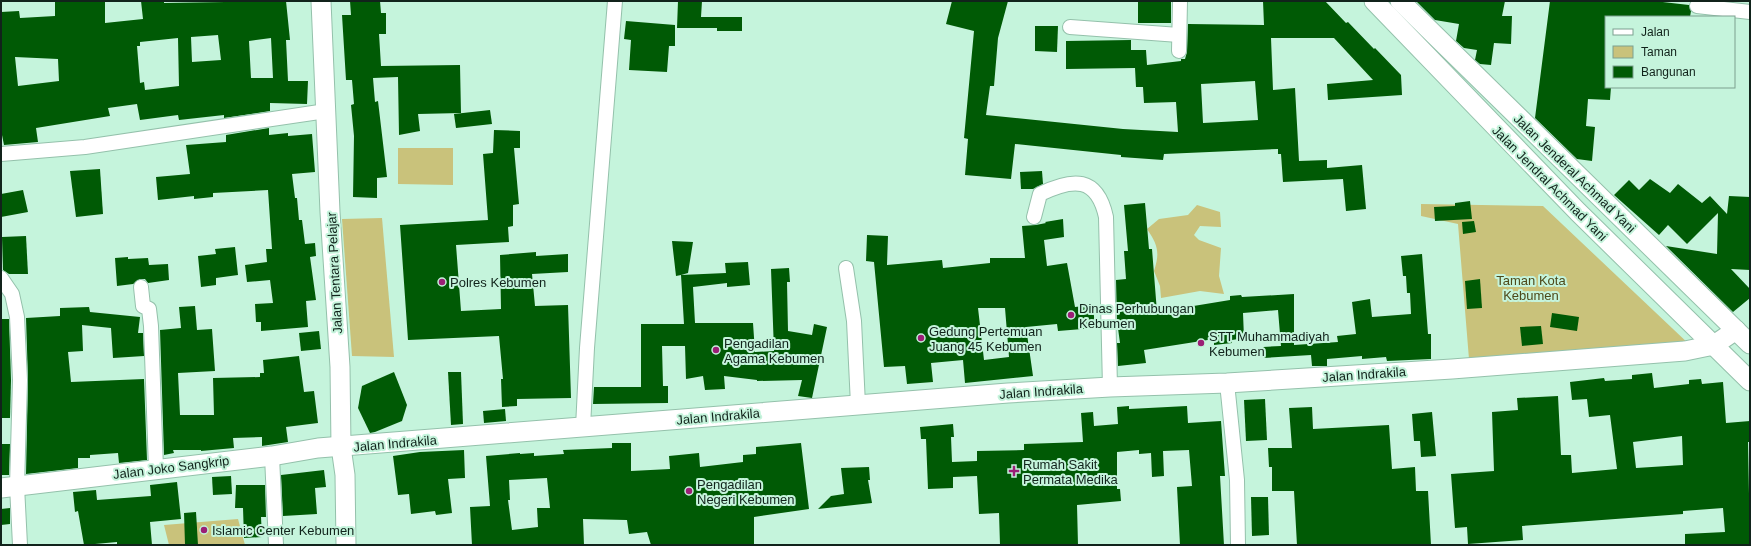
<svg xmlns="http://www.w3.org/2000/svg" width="1751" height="546" font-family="Arial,sans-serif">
	<rect width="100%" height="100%" fill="#c5f4dc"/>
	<g fill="#c9c27b">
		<polygon points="398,148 453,148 453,185 398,184"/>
		<polygon points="1421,204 1543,206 1691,346 1469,359 1458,224 1421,216"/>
		<path d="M1197,205L1220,212L1221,227L1200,226L1194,235L1199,240L1221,248L1219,276L1224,294L1200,291L1161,298L1160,286L1154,271C1160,253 1158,245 1147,229L1159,219L1188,215Z"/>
		<polygon points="382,218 394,357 352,356 342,219"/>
		<polygon points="238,519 245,545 169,545 164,525"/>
	</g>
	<g fill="#005a05" fill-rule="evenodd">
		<path d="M55,1H105V23L143,19L141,1H164V3L286,1L290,40H286L288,81H308L307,104L270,103V111L224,118V115L179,120L178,115L140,120L137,104L108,108L110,116L36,128L38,142L4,145L1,130V12L19,11L20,18L55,16ZM218,35L221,60L192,62L191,37ZM178,38L179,86L145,90L144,82L140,83L137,46H140V42ZM271,38L273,78H251L249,41ZM15,57L58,59L59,81L18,86Z"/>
		<polygon points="350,1 380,1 381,13 386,13 386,34 379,34 381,66 460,65 461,113 418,114 420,131 399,135 398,77 373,78 375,102 378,101 387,177 377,178 377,198 353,197 354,136 351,105 354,104 352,80 346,80 342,15 351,15"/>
		<polygon points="678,1 702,1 701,17 742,17 742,31 717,31 717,28 677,28"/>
		<path d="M952,1H1008L998,38L994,86H990L986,115L1123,129L1178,132L1176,102L1144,103L1143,87H1136L1135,68L1066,69V41L1131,40V50H1146L1147,65L1181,61V59H1185L1187,52L1188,24L1264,25L1263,1H1325L1346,23L1348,22L1374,49L1375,48L1401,75L1402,95L1328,100L1327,84L1373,80L1334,38H1271L1273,90L1295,88L1299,161L1327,160V168L1362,165L1366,209L1346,211L1343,179L1283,182L1281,154H1278V149L1164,154L1163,160L1121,157V155L1015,144L1011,179L965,175L968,139L964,138L974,31L946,24ZM1255,81L1258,120L1203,123L1201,84Z"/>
		<rect x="1138" y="1" width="33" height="22"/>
		<polygon points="1416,1 1505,1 1502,16 1512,16 1511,44 1494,43 1491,65 1480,64 1475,60 1477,50 1464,48 1456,41 1459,24 1435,20"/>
		<polygon points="1550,1 1654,1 1689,5 1691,11 1690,17 1606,17 1606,87 1611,87 1610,100 1588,99 1586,126 1595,127 1592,161 1577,159 1535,118"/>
		<polygon points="626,21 675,25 675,46 669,46 667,72 629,70 631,40 624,39"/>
		<polygon points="1035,26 1058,26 1057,52 1035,51"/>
		<polygon points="490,110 492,124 456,128 454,114"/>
		<polygon points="269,128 269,135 288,133 288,136 312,134 315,172 292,174 295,198 297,198 299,220 302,220 305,244 315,243 316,256 310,257 316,300 306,301 308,327 261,331 261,322 256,322 255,304 273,303 270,280 247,282 245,265 267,262 266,249 272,249 268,190 213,193 213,197 194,199 194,196 158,200 156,177 190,174 186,145 226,142 226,135"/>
		<polygon points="494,130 520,131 520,148 514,148 519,204 513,205 513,226 508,227 509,242 456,245 461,311 501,309 500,255 536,252 536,256 568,254 568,272 532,274 535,306 568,305 571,398 517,399 517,406 502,407 501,379 503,379 499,336 408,340 400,225 488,220 483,154 493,153"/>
		<polygon points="100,169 103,214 76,217 70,171"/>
		<polygon points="1042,171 1043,184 1033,189 1021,189 1020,172"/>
		<polygon points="1650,179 1670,193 1678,184 1702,203 1710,196 1727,214 1729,196 1750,197 1750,270 1731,269 1750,289 1750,298 1733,312 1666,246 1717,254 1718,213 1687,244 1668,225 1659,235 1614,195 1629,180 1639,190"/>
		<polygon points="23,190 28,212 1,217 1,194"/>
		<polygon points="1470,201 1472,219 1435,221 1434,207 1455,206 1455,203"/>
		<polygon points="1145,203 1149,249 1152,249 1157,312 1230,300 1230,296 1241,295 1242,297 1294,294 1294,345 1338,342 1337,336 1356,334 1352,302 1370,299 1372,317 1411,314 1410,293 1407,293 1406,276 1403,276 1401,256 1422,254 1428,334 1431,334 1431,359 1387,361 1386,357 1362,359 1362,356 1327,359 1327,366 1312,366 1311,355 1264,358 1263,347 1281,346 1278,310 1243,313 1244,338 1232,340 1232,343 1214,345 1214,339 1144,350 1146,363 1118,366 1117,343 1120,343 1117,321 1116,280 1126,279 1124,251 1128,251 1124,205"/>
		<path d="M1063,219L1064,237L1044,240L1047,266L1067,263L1075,307L1093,305L1095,328L1058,331L1057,324L1026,327L1033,376L965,383L963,360L931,363L933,382L907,384L905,366L884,367L874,262L866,261L867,235L888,236L887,265L942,260L943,268L990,263V258H1025L1022,226L1036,225L1046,223L1045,222ZM978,308H1005L1009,357L984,360Z"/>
		<polygon points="1474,221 1476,232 1463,234 1462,222"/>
		<polygon points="26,236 28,274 9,274 3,270 2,237"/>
		<polygon points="672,241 693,242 688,273 681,275 726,273 725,263 748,262 750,285 727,287 727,283 693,287 695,323 753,323 755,352 774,351 771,269 789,268 790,282 787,282 788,331 812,335 814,324 827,327 812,398 798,396 802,380 757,381 757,380 724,376 725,389 705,390 703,376 686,379 685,346 662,346 663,386 668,386 668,403 593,404 594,387 641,387 641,324 684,324 681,275 676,276"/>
		<polygon points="235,247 238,275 216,278 216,285 201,287 198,256 216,254 215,249"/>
		<polygon points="128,257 128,259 148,258 149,265 168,264 169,280 148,283 145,279 140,279 133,284 117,286 115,258"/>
		<polygon points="1480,279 1482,308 1467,309 1465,281"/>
		<polygon points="195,306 197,330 212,329 215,371 178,373 180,415 214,415 213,378 260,377 260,373 264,373 263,360 299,356 304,392 314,391 318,423 286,427 288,442 262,446 262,437 233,438 234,448 201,451 201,450 173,450 174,453 164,455 160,330 181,328 179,307"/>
		<polygon points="89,307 90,312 140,317 138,333 143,333 144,356 113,358 111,328 82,325 83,351 68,352 71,382 144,379 147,460 119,463 118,453 90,455 90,458 78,458 78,468 26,474 28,380 26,318 60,316 60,308"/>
		<polygon points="1552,313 1579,317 1577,331 1550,327"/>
		<polygon points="1,319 9,319 11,380 10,418 1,418"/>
		<polygon points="1541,326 1543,344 1522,346 1520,327"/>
		<polygon points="319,331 321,349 301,351 299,333"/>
		<polygon points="394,372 407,405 402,421 375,432 370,433 358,408 362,386"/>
		<polygon points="448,372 461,372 463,424 451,425"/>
		<path d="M1652,373L1654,388L1689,384V380L1701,379L1702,384L1723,382L1726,423L1750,421V442H1748L1750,545H1685V534L1725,532L1723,508L1683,511V514L1522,526L1523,540L1468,544L1467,527L1455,528L1451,474L1494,471L1492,412L1518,410L1517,398L1558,396L1561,455H1571L1572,473L1617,469L1610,415L1589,417L1587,399L1572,400L1570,382L1604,378L1605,381L1632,379V375ZM1682,436L1683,465L1636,468L1633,442Z"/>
		<polygon points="1265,399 1267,440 1246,441 1244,400"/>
		<polygon points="1129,406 1129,409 1187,406 1188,423 1221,421 1225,476 1220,476 1224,545 1180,545 1177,487 1192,486 1189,450 1163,451 1164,476 1152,477 1151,453 1139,454 1139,450 1117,452 1117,489 1120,489 1121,501 1077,505 1078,545 1000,545 999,513 979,514 977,476 953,477 953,488 928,489 926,439 921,439 920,427 953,424 954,437 951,437 952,462 977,461 977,451 1024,450 1024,444 1083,442 1081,413 1093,412 1094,426 1118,424 1117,407"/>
		<polygon points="1312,407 1313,429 1389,425 1392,469 1415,467 1416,491 1428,491 1431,545 1297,545 1294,491 1272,491 1272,467 1269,467 1268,448 1292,448 1289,408"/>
		<polygon points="505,409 506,421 484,423 483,411"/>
		<polygon points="1432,412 1436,456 1421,457 1420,441 1414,441 1412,414"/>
		<path d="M612,443H631V471L670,469L669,456L699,453L700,467L743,462V455L756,454V447L801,443L809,509L754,517V545H651L647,532L629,534L627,520L583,519L584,545H472L470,507L490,506L486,456L520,453V454L534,453V456L564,454L563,450L612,448ZM547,478L550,508H537L538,527L512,530L508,500H510L509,480Z"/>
		<polygon points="1,444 10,444 9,475 1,475"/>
		<polygon points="464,450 465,478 448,479 452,513 436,515 435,511 411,514 409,494 398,495 393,456 420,452"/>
		<polygon points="869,467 870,480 868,480 872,503 818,509 831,496 844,494 841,468"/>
		<polygon points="324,470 326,487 315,488 317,514 283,516 281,475"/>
		<polygon points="231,476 232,494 213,495 212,477"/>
		<polygon points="177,482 181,519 150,522 152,545 117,545 117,542 84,545 78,511 75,512 73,492 96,490 97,500 151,496 150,485"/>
		<polygon points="236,485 265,485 266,517 261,517 262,537 244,538 243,508 235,508"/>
		<polygon points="1251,497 1268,497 1269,535 1252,536"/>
		<polygon points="10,508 10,524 1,525 1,509"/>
		<polygon points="196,512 198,545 185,545 184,513"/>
	</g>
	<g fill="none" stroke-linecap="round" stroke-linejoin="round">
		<defs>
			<g id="street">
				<polyline points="1697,6 1750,12"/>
				<polyline points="1070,27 1179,35"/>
				<polyline points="1179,51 1180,1"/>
				<polyline points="1,154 85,147 326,111"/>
				<path d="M1034,217L1040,194C1073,178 1097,176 1106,217L1110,387"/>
				<polyline points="846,268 854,321 858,405"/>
				<polyline points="1,278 12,294 17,317 20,380 17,486 20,545"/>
				<polyline points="141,287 143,306 149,309 151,326 156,469"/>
				<polyline points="1227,383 1237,480 1238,545"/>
				<polyline points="583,427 587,348 615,1"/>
				<polyline points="272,456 276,545"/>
			</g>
			<g id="secondary">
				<polyline points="321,1 330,212 340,367 341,447 345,475 346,545"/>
				<polyline points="1374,1 1578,212 1750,381"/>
				<polyline points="1400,1 1750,344"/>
				<polyline points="1,488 272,456 318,448 1008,393 1110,387 1227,383 1452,369 1685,351 1714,345 1736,330"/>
			</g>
		</defs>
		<use href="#street" stroke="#94c1ab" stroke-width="16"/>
		<use href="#secondary" stroke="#94c1ab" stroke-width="21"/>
		<use href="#street" stroke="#fff" stroke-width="14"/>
		<use href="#secondary" stroke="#fff" stroke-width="19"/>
	</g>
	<g fill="#9b1f76" stroke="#c5f4dc" stroke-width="1.5">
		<circle cx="442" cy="282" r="4"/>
		<circle cx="1071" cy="315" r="4"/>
		<circle cx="921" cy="338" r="4"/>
		<circle cx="1201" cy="343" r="4"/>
		<circle cx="716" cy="350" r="4"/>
		<path d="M1012 465h4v4h4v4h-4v4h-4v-4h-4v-4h4z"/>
		<circle cx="689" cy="491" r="4"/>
		<circle cx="204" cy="530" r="4"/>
	</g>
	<g text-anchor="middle" stroke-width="4" stroke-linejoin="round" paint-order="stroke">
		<g font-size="13" fill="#11231b" stroke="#c5f4dc">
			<text transform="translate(1575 173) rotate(44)" y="5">Jalan Jenderal Achmad Yani</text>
			<text transform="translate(1550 183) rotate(45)" y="5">Jalan Jendral Achmad Yani</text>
			<text transform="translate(334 273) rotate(-93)" y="5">Jalan Tentara Pelajar</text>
			<text transform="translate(1364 374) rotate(-4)" y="5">Jalan Indrakila</text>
			<text transform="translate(1041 391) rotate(-4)" y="5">Jalan Indrakila</text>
			<text transform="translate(718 416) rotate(-5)" y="5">Jalan Indrakila</text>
			<text transform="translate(395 443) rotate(-5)" y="5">Jalan Indrakila</text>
			<text transform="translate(171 467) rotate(-7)" y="5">Jalan Joko Sangkrip</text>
		</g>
		<g font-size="13" fill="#4e491a" stroke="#c5f4dc">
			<text x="1531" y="285">Taman Kota<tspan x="1531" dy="15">Kebumen</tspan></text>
		</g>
		<g font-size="13" fill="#11231b" stroke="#c5f4dc" text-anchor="start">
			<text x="450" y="287">Polres Kebumen</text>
			<text x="1079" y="313">Dinas Perhubungan<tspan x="1079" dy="15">Kebumen</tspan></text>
			<text x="929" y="336">Gedung Pertemuan<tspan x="929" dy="15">Juang 45 Kebumen</tspan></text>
			<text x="1209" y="341">STT Muhammadiyah<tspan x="1209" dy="15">Kebumen</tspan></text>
			<text x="724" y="348">Pengadilan<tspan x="724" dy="15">Agama Kebumen</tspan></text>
			<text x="1023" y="469">Rumah Sakit<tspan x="1023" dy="15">Permata Medika</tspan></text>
			<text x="697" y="489">Pengadilan<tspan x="697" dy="15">Negeri Kebumen</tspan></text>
			<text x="212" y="535">Islamic Center Kebumen</text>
		</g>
	</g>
	<rect width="1751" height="546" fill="none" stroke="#11231b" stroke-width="4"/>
	<rect x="1605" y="16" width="130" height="72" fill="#c5f4dc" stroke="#7da08f"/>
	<rect x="1613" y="29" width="20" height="6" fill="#ffffff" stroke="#7da08f"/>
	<text x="1641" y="36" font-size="12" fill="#11231b">Jalan</text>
	<rect x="1613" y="46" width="20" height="12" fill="#c9c27b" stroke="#7da08f"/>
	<text x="1641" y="56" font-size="12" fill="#11231b">Taman</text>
	<rect x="1613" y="66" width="20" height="12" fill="#005a05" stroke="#7da08f"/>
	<text x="1641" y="76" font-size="12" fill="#11231b">Bangunan</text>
</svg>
